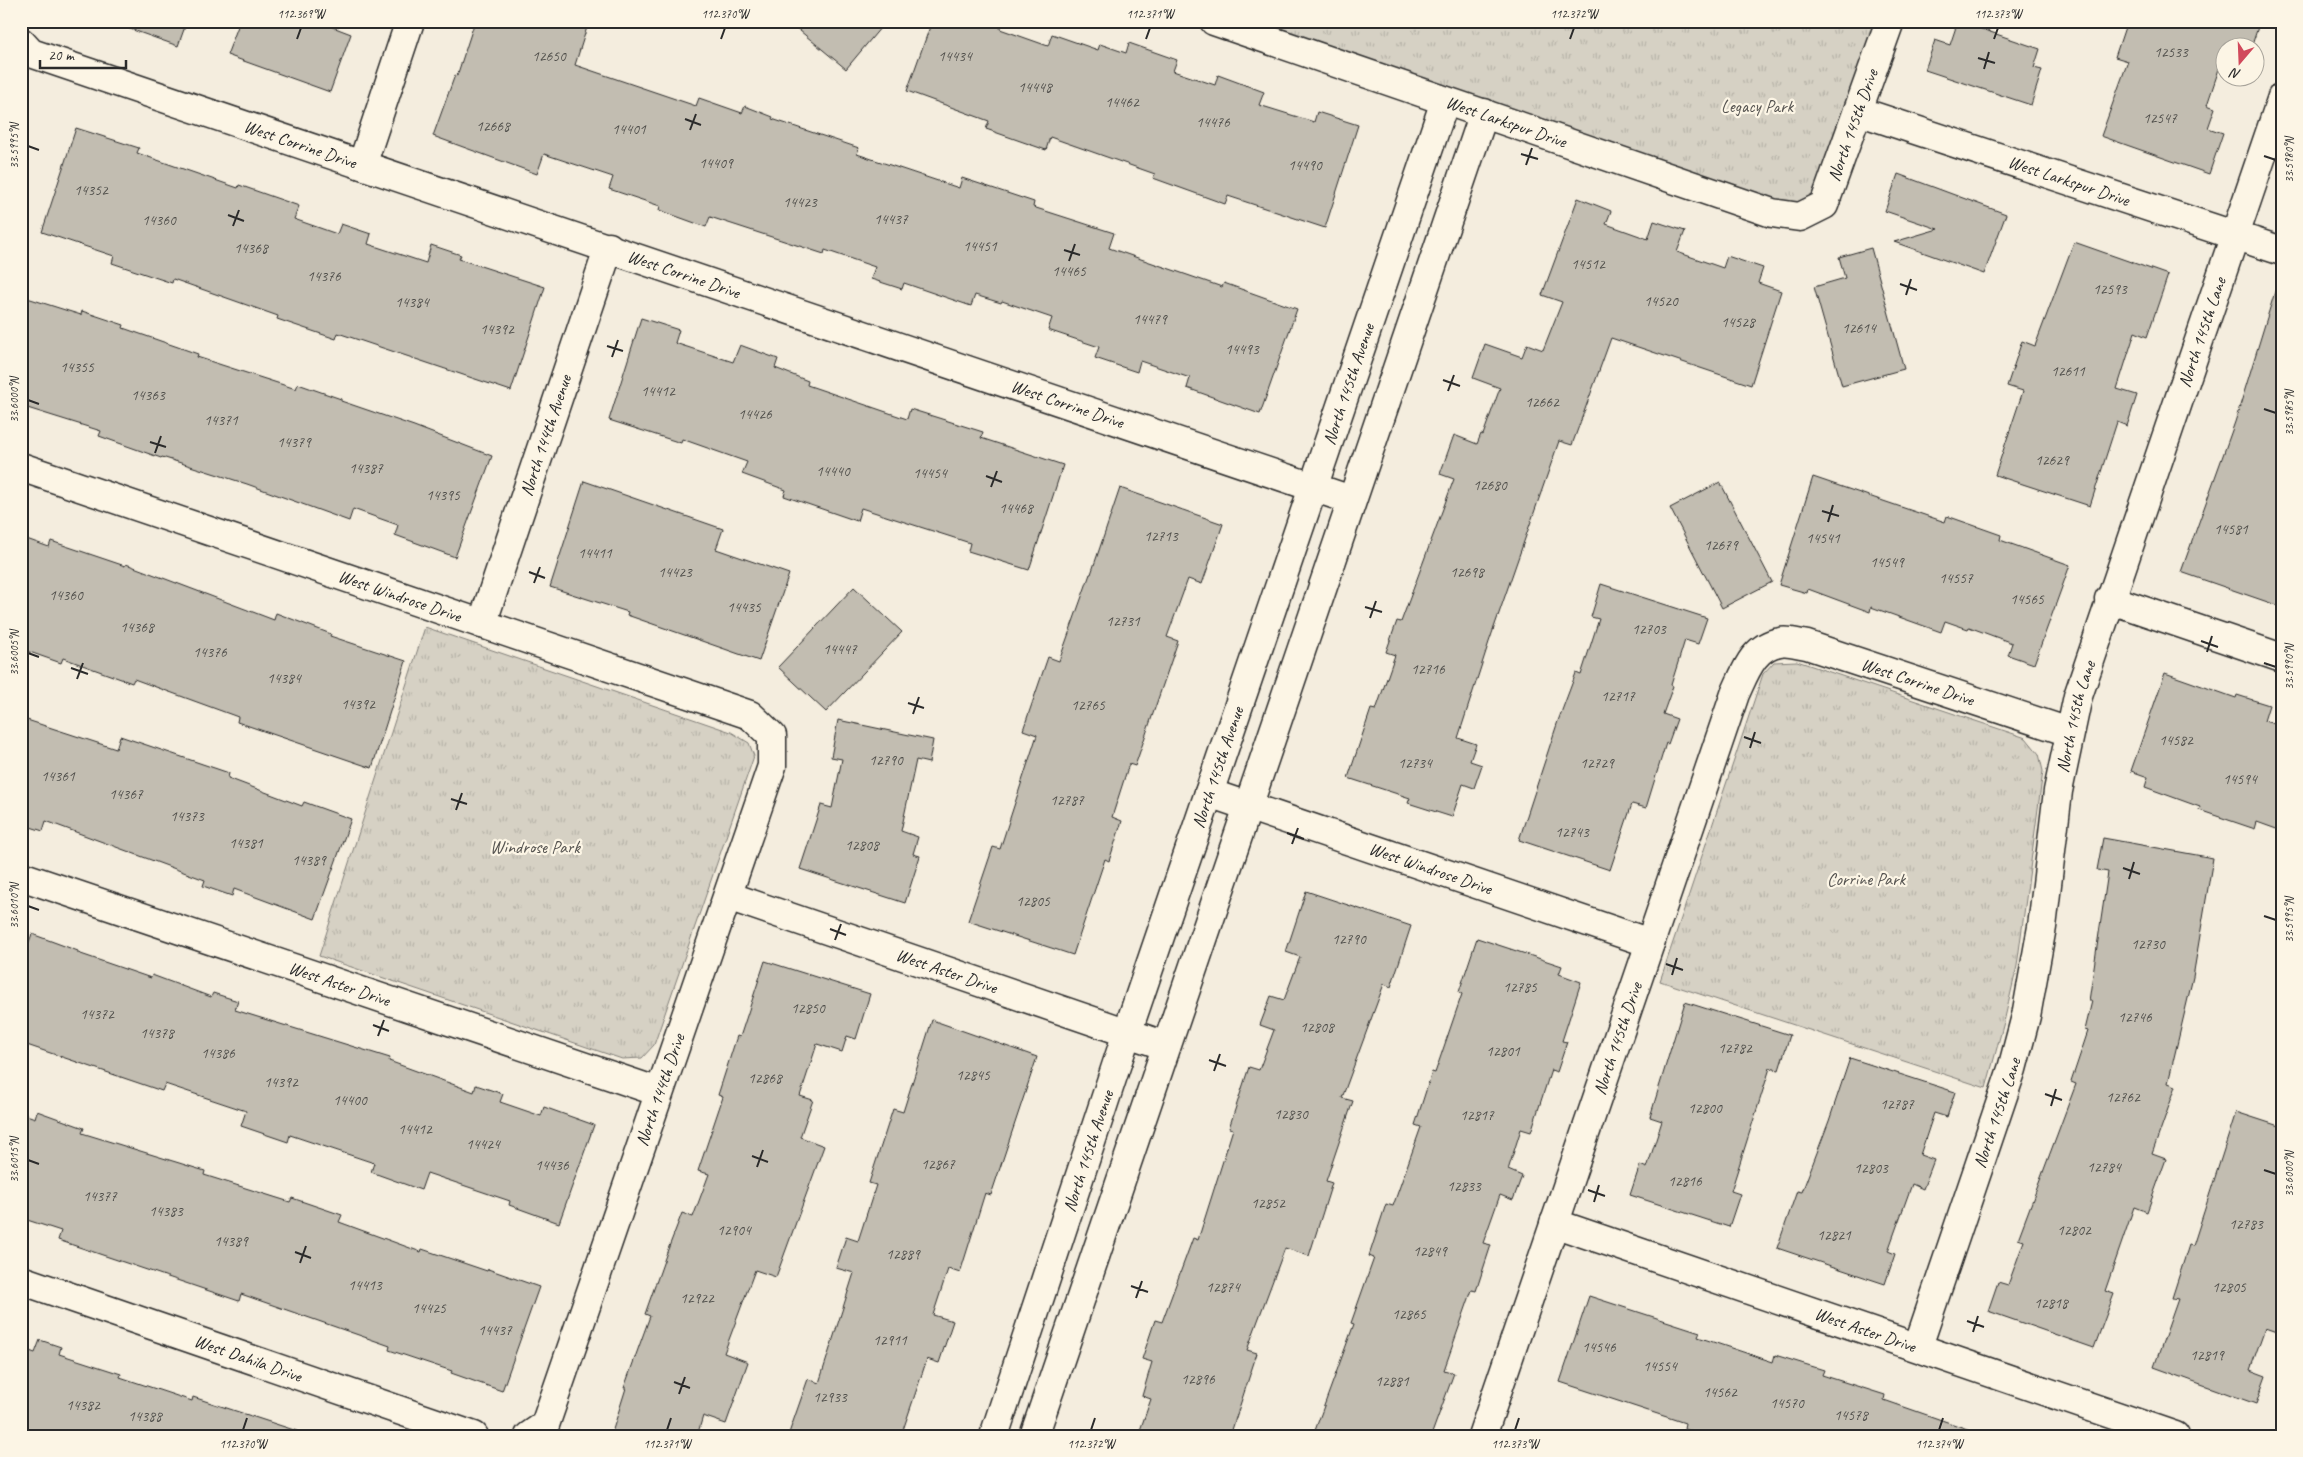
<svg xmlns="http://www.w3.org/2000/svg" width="2303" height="1457" font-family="Caveat,sans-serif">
	<defs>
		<pattern id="grass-tufts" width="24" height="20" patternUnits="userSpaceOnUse" patternTransform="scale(1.25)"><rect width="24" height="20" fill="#d6d1c4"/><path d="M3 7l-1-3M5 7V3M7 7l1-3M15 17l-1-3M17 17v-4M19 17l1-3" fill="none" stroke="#b8b4a9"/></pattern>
	</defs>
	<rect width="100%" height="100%" fill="#f4edde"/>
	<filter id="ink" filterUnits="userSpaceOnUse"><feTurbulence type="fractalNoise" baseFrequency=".02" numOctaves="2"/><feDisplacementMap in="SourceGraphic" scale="10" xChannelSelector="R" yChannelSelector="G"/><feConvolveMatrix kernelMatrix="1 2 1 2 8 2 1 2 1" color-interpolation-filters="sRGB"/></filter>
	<g filter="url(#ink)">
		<g fill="url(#grass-tufts)" stroke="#807e78">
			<polygon points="1256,21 1875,21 1816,197 1792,207"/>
			<polygon points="425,627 731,732 749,743 754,756 654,1045 642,1058 622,1059 319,956"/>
			<polygon points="1797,661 2026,738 2039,754 2043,771 2017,966 2004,1022 1986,1088 1660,981 1763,674 1774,662"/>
		</g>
		<g fill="#c2bdb1" stroke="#2b2b2b">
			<polygon points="117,21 187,21 178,46 116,24"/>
			<polygon points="240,21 317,21 351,34 330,92 227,55"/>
			<polygon points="475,21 589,21 575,65 696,106 699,98 742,113 745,106 773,117 772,119 859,148 857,154 959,188 962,178 1034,202 1033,207 1114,233 1109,248 1222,287 1224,283 1297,309 1260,414 1187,388 1190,378 1140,361 1137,372 1095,358 1099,347 1048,330 1052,318 1002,301 1001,303 975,295 971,306 904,283 902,289 871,279 875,267 825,250 824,254 710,217 706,227 659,210 660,206 609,189 613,177 544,154 537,174 433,136 455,75 457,76"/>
			<polygon points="788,21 886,21 846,69"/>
			<polygon points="932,21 1003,21 1000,29 1048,46 1052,34 1098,50 1100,44 1126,53 1129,43 1177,60 1173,71 1215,85 1218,75 1264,92 1259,105 1314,122 1317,112 1358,125 1325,228 1228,196 1225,204 1153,178 1155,174 1050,137 1046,150 986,129 989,121 907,91"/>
			<polygon points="1958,21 2040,49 2034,68 2042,70 2031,105 1925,70 1935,40 1950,45"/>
			<polygon points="2127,21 2260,21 2251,48 2226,48 2207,105 2215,108 2208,128 2223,133 2209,174 2101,136 2128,61 2115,57"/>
			<polygon points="76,128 139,148 137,153 238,188 239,185 299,206 294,219 337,234 341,224 371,234 368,244 426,263 431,245 461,255 459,259 545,287 511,391 338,333 336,339 277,319 278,316 173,279 172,283 112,263 114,256 42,232"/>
			<polygon points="1898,174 2006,214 1984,274 1894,242 1938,229 1885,211"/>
			<polygon points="1578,198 1611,211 1606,224 1648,239 1654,221 1685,231 1677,252 1723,268 1727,256 1763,268 1758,283 1781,291 1751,385 1611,338 1572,445 1559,441 1489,642 1458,738 1476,744 1470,761 1482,765 1474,788 1463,784 1452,817 1408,803 1410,798 1348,778 1371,709 1376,710 1395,655 1386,652 1397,621 1401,622 1454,479 1440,474 1454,435 1477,444 1481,434 1483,435 1500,388 1473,378 1485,344 1522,357 1527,344 1543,350 1562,302 1542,295"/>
			<polygon points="2074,242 2168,275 2147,337 2135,332 2117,389 2137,395 2127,426 2117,422 2090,506 1995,475 2023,391 2007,386 2022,341 2035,346"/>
			<polygon points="1871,248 1904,369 1842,386 1814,287 1845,278 1839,257"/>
			<polygon points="2277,285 2282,286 2282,607 2181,572 2235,422"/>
			<polygon points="21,296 81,315 82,311 124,325 123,328 198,354 197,357 296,389 298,384 341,399 341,401 414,426 492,456 455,557 395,535 398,525 353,509 349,521 247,484 162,457 161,458 99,436 101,431 21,406"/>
			<polygon points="641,318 679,330 675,343 733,362 740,345 778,359 775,368 808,381 807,385 907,419 910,409 983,432 981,438 1063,465 1029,570 968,551 970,543 861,508 857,521 784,496 786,490 742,474 747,462 682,439 681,443 609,420"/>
			<polygon points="1813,477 1945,522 1947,516 2001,535 2000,540 2070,565 2034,664 2008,655 2012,643 1969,627 1968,629 1945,621 1941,632 1871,607 1870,612 1808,589 1807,593 1779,585"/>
			<polygon points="584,481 723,529 716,549 789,574 759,661 627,615 628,612 550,587"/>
			<polygon points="1720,482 1772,582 1722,608 1670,508"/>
			<polygon points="1120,488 1223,524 1202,584 1188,579 1167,637 1178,641 1135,766 1129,764 1112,817 1122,821 1109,861 1105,859 1073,955 968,921 993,847 1000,849 1037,735 1023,730 1048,657 1059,661 1090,574 1091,574"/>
			<polygon points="21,537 49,547 51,541 125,566 126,564 274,620 276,613 331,634 330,636 406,661 372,768 237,722 238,717 134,679 132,683 63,658 61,663 21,649"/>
			<polygon points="1601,584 1707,618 1698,644 1685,640 1671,685 1673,686 1663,714 1677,719 1668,744 1666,743 1646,808 1632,804 1610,870 1519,840 1558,721 1576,673 1581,675 1599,619 1591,617"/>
			<polygon points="854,587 902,632 826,712 778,667"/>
			<polygon points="2165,673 2236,698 2237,695 2269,705 2264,721 2282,726 2282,831 2257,822 2255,829 2199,810 2200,807 2145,787 2148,777 2131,771"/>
			<polygon points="21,718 116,749 120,736 229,773 228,778 302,806 304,802 351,819 315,919 234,889 232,896 203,886 205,880 46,821 43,831 21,824"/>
			<polygon points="838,720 933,740 929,763 916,760 901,831 918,837 913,854 920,856 905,903 800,869 821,805 832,808 842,759 831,757"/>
			<polygon points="2103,838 2213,858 2193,977 2168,1083 2176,1086 2152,1154 2166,1159 2147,1212 2134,1207 2105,1291 2114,1294 2094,1348 1988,1311 1998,1282 2008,1285 2024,1241 2018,1239 2076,1084 2071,1082 2088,1031 2085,1030 2092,1001 2089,1001 2108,872 2097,870"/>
			<polygon points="1306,891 1411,926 1391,987 1384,984 1342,1098 1353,1101 1326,1181 1332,1183 1309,1256 1285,1248 1247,1350 1257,1353 1230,1436 1138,1436 1151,1399 1142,1396 1152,1362 1142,1359 1155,1320 1162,1322 1193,1238 1198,1240 1233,1129 1229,1128 1249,1067 1259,1070 1274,1030 1260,1025 1271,996 1284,1000 1300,957 1286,952"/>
			<polygon points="32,934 78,951 78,953 151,978 152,975 211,997 213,993 238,1001 235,1010 390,1058 389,1061 474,1092 476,1085 503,1094 500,1102 541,1116 544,1107 594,1125 559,1223 509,1205 510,1201 427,1173 421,1190 371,1172 374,1163 290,1135 288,1142 241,1126 246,1111 165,1084 162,1091 21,1043 21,963"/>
			<polygon points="1477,938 1562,966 1559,974 1581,982 1562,1041 1567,1042 1557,1072 1551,1070 1531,1132 1521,1129 1508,1170 1522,1176 1513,1200 1500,1195 1483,1243 1491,1245 1476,1291 1472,1290 1444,1370 1454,1373 1431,1436 1313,1436 1354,1324 1351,1323 1374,1258 1369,1256 1386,1204 1393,1206 1421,1127 1415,1125 1432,1072 1435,1073 1462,994 1459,992"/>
			<polygon points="765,961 870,994 856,1039 847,1036 842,1052 817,1044 800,1096 813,1100 800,1137 824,1146 776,1277 755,1270 724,1353 748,1362 726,1424 703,1416 697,1436 611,1436 626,1388 624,1388 650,1316 645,1314 667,1252 682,1213 693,1217 709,1174 698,1171 723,1097 718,1095 737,1036 740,1037"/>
			<polygon points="1685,1002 1790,1035 1779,1070 1770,1068 1731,1191 1740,1194 1729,1227 1630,1195 1640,1165 1647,1168 1662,1121 1650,1117"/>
			<polygon points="932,1020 1037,1057 991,1195 985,1193 960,1273 948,1269 933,1315 953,1321 939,1363 927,1359 901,1436 788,1436 808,1379 819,1383 854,1273 836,1268 846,1237 858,1241 876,1185 869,1183 893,1109 903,1112"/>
			<polygon points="1850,1058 1955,1092 1947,1117 1934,1113 1920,1155 1934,1160 1923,1189 1912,1184 1888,1251 1895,1254 1885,1284 1777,1248 1797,1191 1802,1192 1829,1121"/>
			<polygon points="37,1111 84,1128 82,1133 205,1171 204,1175 290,1202 292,1198 342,1215 339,1222 421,1252 422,1249 487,1271 488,1269 539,1287 502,1391 451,1373 452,1371 389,1350 390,1346 241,1294 239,1301 58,1240 61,1231 21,1218 21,1113 35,1118"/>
			<polygon points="2236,1112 2282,1127 2282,1334 2265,1328 2250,1370 2266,1376 2256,1404 2154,1367 2178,1299 2172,1298 2189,1245 2193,1246"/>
			<polygon points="1589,1296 1700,1332 1698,1337 1773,1362 1775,1355 1824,1370 1822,1375 1885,1395 1884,1400 1976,1432 1976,1436 1707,1436 1684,1428 1685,1423 1560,1382"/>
			<polygon points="40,1340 61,1347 59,1354 121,1374 120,1377 192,1401 193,1397 297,1431 296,1436 21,1436 21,1348 35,1353"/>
		</g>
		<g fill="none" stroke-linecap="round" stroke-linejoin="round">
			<defs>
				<g id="street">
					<path id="s1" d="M1214,21L1772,213L1800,217L1824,205L1890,21"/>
					<path id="s2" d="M21,42L31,53L1351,500"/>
					<path id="s3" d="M1858,111L2282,251"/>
					<polyline points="362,165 410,21"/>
					<path id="s4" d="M21,467L750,715L772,736V766L545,1425L529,1436"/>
					<polyline points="2109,599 2282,658"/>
					<path id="s5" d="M482,624L609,247"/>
					<path id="s6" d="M1209,793L1650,943"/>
					<path id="s7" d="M21,876L659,1092"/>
					<path id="s8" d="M728,896L1166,1046"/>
					<path id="s9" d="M1554,1223L2175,1436"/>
					<path id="s10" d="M21,1280L474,1436"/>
					<path id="s11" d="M1918,1346L2012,1069L2026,1016L2042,927L2058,791L2078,696L2282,97"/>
					<path id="s12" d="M994,1436L1127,1033L1445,101"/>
					<polyline points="1034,1436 1484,113"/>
					<path id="s13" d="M1482,1436L1735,694C1745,673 1753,646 1780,642C1788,640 1799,644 1807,645L2069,732"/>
				</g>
			</defs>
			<use href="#street" stroke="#2b2b2b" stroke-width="31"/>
			<use href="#street" stroke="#fcf5e5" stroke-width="28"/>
		</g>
	</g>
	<path fill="none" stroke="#2b2b2b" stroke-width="2" d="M297,39L301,28M721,39L725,28M1146,39L1150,28M1570,39L1574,28M1994,39L1998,28M1978,58L1995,63M1984,69L1989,52M685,119L701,125M690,130L696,114M28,146L39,150M1521,154L1538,159M2264,156L2276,160M1526,165L1532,148M228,215L244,221M233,226L239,210M1064,250L1080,255M1069,261L1075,244M1900,284L1917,290M1906,295L1911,279M607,346L623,351M612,357L618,340M1443,380L1460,386M1448,391L1454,375M28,400L39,404M2264,409L2276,413M150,442L166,447M155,453L161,436M986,476L1002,482M991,487L997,471M1822,511L1839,516M1828,522L1833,505M529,572L545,578M534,583L540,567M1365,607L1382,612M1370,618L1376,601M2201,641L2218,647M2207,652L2212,636M28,653L39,657M2264,663L2276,667M71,668L88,674M77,679L83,663M908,703L924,708M913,714L919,697M1744,737L1761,743M1750,748L1755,732M451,799L467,804M456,810L462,793M1287,833L1304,839M1292,844L1298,828M2123,868L2140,874M2129,879L2134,862M28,906L39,910M2264,916L2276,920M830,929L846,935M835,940L841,924M1666,964L1683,970M1672,975L1677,958M373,1025L389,1031M378,1036L384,1020M1209,1060L1226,1066M1214,1071L1220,1054M2045,1094L2062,1100M2051,1106L2056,1089M752,1156L768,1162M28,1160L39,1164M757,1167L763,1150M2264,1170L2276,1174M1588,1190L1605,1196M1594,1202L1599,1185M295,1252L311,1258M300,1263L306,1246M1131,1286L1148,1292M1136,1298L1142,1281M1967,1321L1984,1327M1973,1332L1978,1316M674,1382L690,1388M679,1394L685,1377M243,1430L247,1418M667,1430L671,1418M1091,1430L1095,1418M1515,1430L1519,1418M1939,1430L1943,1418"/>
	<g text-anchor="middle" stroke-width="4.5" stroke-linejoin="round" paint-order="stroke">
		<g font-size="15" fill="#51504c">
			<text x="2171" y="57">12533</text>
			<text x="549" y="61">12650</text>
			<text x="955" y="61">14434</text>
			<text x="1035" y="92">14448</text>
			<text x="1122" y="107">14462</text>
			<text x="2160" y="123">12547</text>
			<text x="1213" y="127">14476</text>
			<text x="493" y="131">12668</text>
			<text x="629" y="134">14401</text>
			<text x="716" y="168">14409</text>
			<text x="1305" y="170">14490</text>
			<text x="91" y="195">14352</text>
			<text x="800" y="207">14423</text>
			<text x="891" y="224">14437</text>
			<text x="159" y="225">14360</text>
			<text x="980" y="251">14451</text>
			<text x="251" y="253">14368</text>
			<text x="1588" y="269">14512</text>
			<text x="1069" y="276">14465</text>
			<text x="324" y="281">14376</text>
			<text x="2110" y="294">12593</text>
			<text x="1661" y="306">14520</text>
			<text x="412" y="307">14384</text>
			<text x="1150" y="324">14479</text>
			<text x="1738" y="327">14528</text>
			<text x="1859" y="333">12614</text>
			<text x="497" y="334">14392</text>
			<text x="1242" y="354">14493</text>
			<text x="77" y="372">14355</text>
			<text x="2068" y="376">12611</text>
			<text x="658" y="396">14412</text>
			<text x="148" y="400">14363</text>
			<text x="1542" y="407">12662</text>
			<text x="755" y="419">14426</text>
			<text x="221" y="425">14371</text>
			<text x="294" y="447">14379</text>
			<text x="2052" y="465">12629</text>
			<text x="366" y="473">14387</text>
			<text x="833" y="476">14440</text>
			<text x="930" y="478">14454</text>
			<text x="1490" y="490">12680</text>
			<text x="443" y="500">14395</text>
			<text x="1016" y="513">14468</text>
			<text x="2231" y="534">14581</text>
			<text x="1161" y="541">12713</text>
			<text x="1823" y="543">14541</text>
			<text x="1721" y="550">12679</text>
			<text x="595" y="558">14411</text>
			<text x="1887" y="567">14549</text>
			<text x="675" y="577">14423</text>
			<text x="1467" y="577">12698</text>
			<text x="1956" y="583">14557</text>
			<text x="66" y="600">14360</text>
			<text x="2027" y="604">14565</text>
			<text x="744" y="612">14435</text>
			<text x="1123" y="626">12731</text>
			<text x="137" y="632">14368</text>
			<text x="1649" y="634">12703</text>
			<text x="840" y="654">14447</text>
			<text x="210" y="657">14376</text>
			<text x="1428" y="674">12716</text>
			<text x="284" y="683">14384</text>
			<text x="1618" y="701">12717</text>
			<text x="358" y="709">14392</text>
			<text x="1088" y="710">12765</text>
			<text x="2176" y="745">14582</text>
			<text x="886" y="765">12790</text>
			<text x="1415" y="768">12734</text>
			<text x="1597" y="768">12729</text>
			<text x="58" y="781">14361</text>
			<text x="2240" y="784">14594</text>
			<text x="126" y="799">14367</text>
			<text x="1067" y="805">12787</text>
			<text x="187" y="821">14373</text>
			<text x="1572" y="837">12743</text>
			<text x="246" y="848">14381</text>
			<text x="862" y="850">12808</text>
			<text x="309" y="865">14389</text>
			<text x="1033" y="906">12805</text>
			<text x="1349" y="944">12790</text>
			<text x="2148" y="949">12730</text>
			<text x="1520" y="992">12785</text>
			<text x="808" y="1013">12850</text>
			<text x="97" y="1019">14372</text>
			<text x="2135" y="1022">12746</text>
			<text x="1317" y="1032">12808</text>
			<text x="157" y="1038">14378</text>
			<text x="1735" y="1053">12782</text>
			<text x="1503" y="1056">12801</text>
			<text x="218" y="1058">14386</text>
			<text x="973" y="1080">12845</text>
			<text x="765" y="1083">12868</text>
			<text x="281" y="1087">14392</text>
			<text x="2123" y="1102">12762</text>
			<text x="350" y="1105">14400</text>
			<text x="1897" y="1109">12787</text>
			<text x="1705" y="1113">12800</text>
			<text x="1291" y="1119">12830</text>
			<text x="1477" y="1120">12817</text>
			<text x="415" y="1134">14412</text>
			<text x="483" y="1149">14424</text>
			<text x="938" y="1169">12867</text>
			<text x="552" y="1170">14436</text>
			<text x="2104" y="1172">12784</text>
			<text x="1871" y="1173">12803</text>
			<text x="1685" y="1186">12816</text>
			<text x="1464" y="1191">12833</text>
			<text x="100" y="1201">14377</text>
			<text x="1268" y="1208">12852</text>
			<text x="166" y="1216">14383</text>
			<text x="2246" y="1229">12783</text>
			<text x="734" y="1235">12904</text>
			<text x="2074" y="1235">12802</text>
			<text x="1834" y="1240">12821</text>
			<text x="231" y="1246">14389</text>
			<text x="1430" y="1256">12849</text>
			<text x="903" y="1259">12889</text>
			<text x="365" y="1290">14413</text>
			<text x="1223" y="1292">12874</text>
			<text x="2229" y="1292">12805</text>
			<text x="697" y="1303">12922</text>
			<text x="2051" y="1308">12818</text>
			<text x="429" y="1313">14425</text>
			<text x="1409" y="1319">12865</text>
			<text x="495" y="1335">14437</text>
			<text x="890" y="1345">12911</text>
			<text x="1599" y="1352">14546</text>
			<text x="2207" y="1360">12819</text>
			<text x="1660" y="1371">14554</text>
			<text x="1198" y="1384">12896</text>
			<text x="1392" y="1386">12881</text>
			<text x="1720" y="1397">14562</text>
			<text x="830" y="1402">12933</text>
			<text x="1787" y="1408">14570</text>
			<text x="83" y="1410">14382</text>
			<text x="1851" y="1420">14578</text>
			<text x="145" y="1421">14388</text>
		</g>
		<g font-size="18" fill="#565451" stroke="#fcf5e5">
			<text x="1757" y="112">Legacy Park</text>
			<text x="535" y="853">Windrose Park</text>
			<text x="1866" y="885">Corrine Park</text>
		</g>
		<g font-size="18" fill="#2b2b2b" stroke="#fcf5e5">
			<text dy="6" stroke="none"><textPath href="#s1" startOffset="309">West Larkspur Drive</textPath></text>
			<text dy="6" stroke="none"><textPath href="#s1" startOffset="730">North 145th Drive</textPath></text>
			<text dy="6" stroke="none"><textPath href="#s2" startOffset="299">West Corrine Drive</textPath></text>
			<text dy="6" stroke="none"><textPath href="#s3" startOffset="222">West Larkspur Drive</textPath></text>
			<text dy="6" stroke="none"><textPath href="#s2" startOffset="704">West Corrine Drive</textPath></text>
			<text dy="6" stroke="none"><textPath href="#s11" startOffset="1056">North 145th Lane</textPath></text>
			<text dy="6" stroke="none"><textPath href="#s12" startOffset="1110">North 145th Avenue</textPath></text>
			<text dy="6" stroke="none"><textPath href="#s2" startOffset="1109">West Corrine Drive</textPath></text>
			<text dy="6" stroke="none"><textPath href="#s5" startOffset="199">North 144th Avenue</textPath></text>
			<text dy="6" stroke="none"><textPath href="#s4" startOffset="400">West Windrose Drive</textPath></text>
			<text dy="6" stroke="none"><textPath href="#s13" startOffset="1000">West Corrine Drive</textPath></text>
			<text dy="6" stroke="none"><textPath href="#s11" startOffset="651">North 145th Lane</textPath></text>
			<text dy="6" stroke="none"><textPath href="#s12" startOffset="705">North 145th Avenue</textPath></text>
			<text dy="6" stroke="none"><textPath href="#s6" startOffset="234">West Windrose Drive</textPath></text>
			<text dy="6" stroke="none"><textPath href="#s8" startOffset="231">West Aster Drive</textPath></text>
			<text dy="6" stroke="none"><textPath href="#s7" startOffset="336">West Aster Drive</textPath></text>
			<text dy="6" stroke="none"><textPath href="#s13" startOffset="420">North 145th Drive</textPath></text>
			<text transform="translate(660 1090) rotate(-71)" y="6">North 144th Drive</text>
			<text dy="6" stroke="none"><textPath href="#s11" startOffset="246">North 145th Lane</textPath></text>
			<text dy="6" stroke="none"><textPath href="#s12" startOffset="300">North 145th Avenue</textPath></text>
			<text dy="6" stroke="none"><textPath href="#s9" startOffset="329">West Aster Drive</textPath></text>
			<text dy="6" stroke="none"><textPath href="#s10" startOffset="240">West Dahila Drive</textPath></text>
		</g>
	</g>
	<rect width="2303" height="1457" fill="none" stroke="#fcf5e5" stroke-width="55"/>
	<g transform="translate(2240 62) rotate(199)"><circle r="24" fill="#fcf5e5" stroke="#a8a49b"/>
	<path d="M0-4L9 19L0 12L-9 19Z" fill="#d1495b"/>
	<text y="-8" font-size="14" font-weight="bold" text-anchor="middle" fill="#2b2b2b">N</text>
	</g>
	<path d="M40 60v8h86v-8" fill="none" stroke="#2b2b2b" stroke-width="2.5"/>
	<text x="48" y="60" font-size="15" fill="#2b2b2b" stroke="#fcf5e5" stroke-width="4" paint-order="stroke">20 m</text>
	<rect x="28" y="28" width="2248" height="1402" fill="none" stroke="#2b2b2b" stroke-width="2"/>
	<g font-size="12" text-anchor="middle" fill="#2b2b2b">
		<text x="301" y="18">112.369°W</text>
		<text x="725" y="18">112.370°W</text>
		<text x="1150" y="18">112.371°W</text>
		<text x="1574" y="18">112.372°W</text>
		<text x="1998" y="18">112.373°W</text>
		<text transform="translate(14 146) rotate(-90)" y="4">33.5995°N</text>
		<text transform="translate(2289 160) rotate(-90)" y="4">33.5980°N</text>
		<text transform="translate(14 400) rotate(-90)" y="4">33.6000°N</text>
		<text transform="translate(2289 413) rotate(-90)" y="4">33.5985°N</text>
		<text transform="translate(14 653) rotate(-90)" y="4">33.6005°N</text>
		<text transform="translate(2289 667) rotate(-90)" y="4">33.5990°N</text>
		<text transform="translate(14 906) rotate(-90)" y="4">33.6010°N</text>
		<text transform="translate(2289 920) rotate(-90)" y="4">33.5995°N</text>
		<text transform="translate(14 1160) rotate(-90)" y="4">33.6015°N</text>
		<text transform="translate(2289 1174) rotate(-90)" y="4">33.6000°N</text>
		<text x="243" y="1448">112.370°W</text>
		<text x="667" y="1448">112.371°W</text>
		<text x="1091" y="1448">112.372°W</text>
		<text x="1515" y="1448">112.373°W</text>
		<text x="1939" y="1448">112.374°W</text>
	</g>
</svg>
